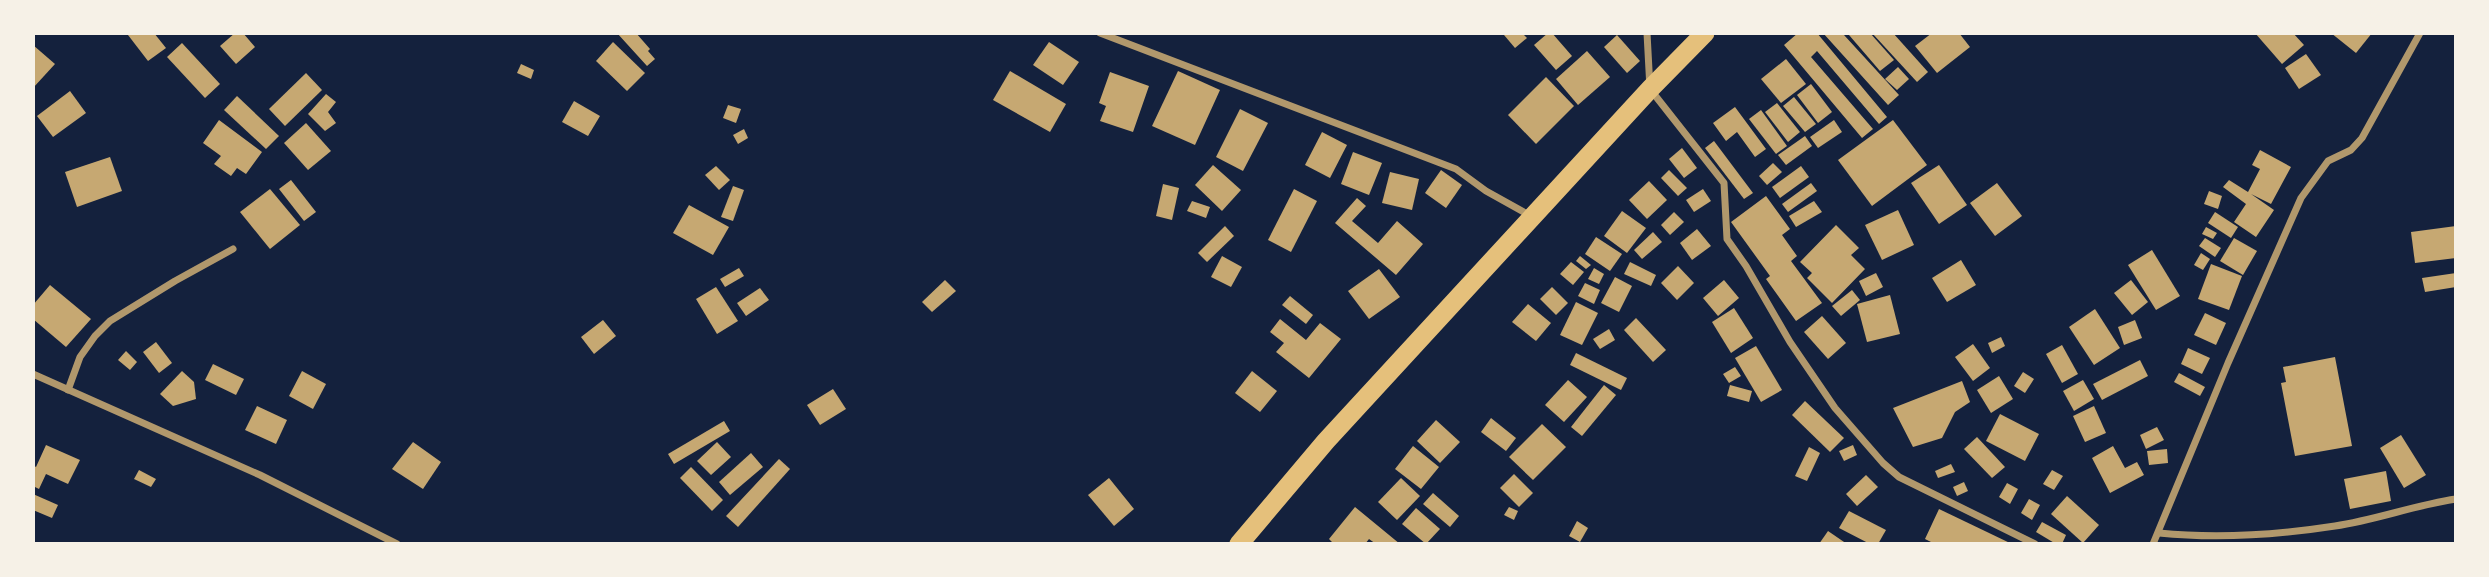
<svg xmlns="http://www.w3.org/2000/svg" width="2489" height="577" font-family="'Work Sans',sans-serif">
	<rect width="100%" height="100%" fill="#14213d"/>
	<g fill="#c6a872">
		<polygon points="130,33 154,33 166,48 148,61 128,35"/>
		<polygon points="235,33 243,33 255,47 236,64 220,46"/>
		<polygon points="617,33 636,33 650,49 648,51 655,59 647,66"/>
		<polygon points="1506,33 1522,33 1527,38 1515,48 1504,35"/>
		<polygon points="1548,33 1552,33 1572,56 1556,70 1534,45"/>
		<polygon points="1798,33 1817,33 1887,117 1879,124 1817,51 1811,57 1873,129 1862,138 1784,45"/>
		<polygon points="1823,33 1846,33 1844,35 1899,95 1888,105"/>
		<polygon points="1852,33 1870,33 1894,60 1880,71 1849,35"/>
		<polygon points="1872,33 1893,33 1928,72 1917,82"/>
		<polygon points="1932,33 1959,33 1970,47 1937,73 1915,46"/>
		<polygon points="2255,33 2293,33 2304,45 2282,64"/>
		<polygon points="2331,33 2372,33 2356,53"/>
		<polygon points="1617,35 1640,61 1627,73 1604,47"/>
		<polygon points="613,42 645,73 627,91 596,61"/>
		<polygon points="1049,42 1079,62 1063,85 1033,65"/>
		<polygon points="182,43 220,84 205,98 167,57"/>
		<polygon points="33,45 55,64 33,88"/>
		<polygon points="1587,51 1610,77 1578,105 1556,79"/>
		<polygon points="2306,54 2321,75 2299,89 2285,68"/>
		<polygon points="1786,59 1806,84 1781,103 1761,79"/>
		<polygon points="521,64 534,70 531,79 517,73"/>
		<polygon points="1898,67 1909,79 1897,90 1885,79"/>
		<polygon points="1010,71 1066,104 1050,132 993,100"/>
		<polygon points="1178,71 1220,90 1195,145 1152,126"/>
		<polygon points="1110,72 1149,86 1133,132 1100,121 1106,106 1099,103"/>
		<polygon points="306,73 322,90 285,126 269,109"/>
		<polygon points="1546,77 1574,106 1536,144 1508,115"/>
		<polygon points="1811,84 1832,112 1818,123 1797,95"/>
		<polygon points="70,91 86,113 53,137 37,116"/>
		<polygon points="326,94 336,102 328,112 336,123 325,131 308,114"/>
		<polygon points="237,96 279,136 266,149 224,110"/>
		<polygon points="1794,97 1816,124 1805,132 1783,106"/>
		<polygon points="574,101 600,116 588,136 562,122"/>
		<polygon points="1777,103 1800,132 1788,142 1765,112"/>
		<polygon points="728,105 741,109 736,123 723,118"/>
		<polygon points="1735,107 1766,149 1755,157 1737,132 1726,141 1713,123"/>
		<polygon points="1240,109 1268,123 1243,171 1216,157"/>
		<polygon points="1761,110 1787,146 1776,154 1749,119"/>
		<polygon points="219,120 262,152 246,174 237,168 231,176 214,164 221,156 203,143"/>
		<polygon points="1834,120 1842,132 1818,148 1810,137"/>
		<polygon points="1893,120 1927,165 1872,206 1838,160"/>
		<polygon points="306,123 331,151 308,170 284,143"/>
		<polygon points="744,129 748,138 738,144 733,135"/>
		<polygon points="1322,132 1347,145 1330,178 1305,165"/>
		<polygon points="1805,136 1812,146 1786,165 1778,155"/>
		<polygon points="1714,141 1753,193 1744,199 1705,148"/>
		<polygon points="1682,148 1697,168 1684,178 1669,159"/>
		<polygon points="2260,150 2291,167 2271,204 2251,194 2274,210 2256,237 2234,222 2246,204 2223,187 2229,180 2248,192 2260,169 2252,165"/>
		<polygon points="1353,152 1382,163 1369,195 1341,184"/>
		<polygon points="110,157 122,191 77,207 65,172"/>
		<polygon points="1773,163 1782,172 1767,185 1759,176"/>
		<polygon points="1213,165 1241,190 1222,211 1195,185"/>
		<polygon points="1939,165 1967,205 1939,224 1911,183"/>
		<polygon points="716,166 730,180 719,190 705,175"/>
		<polygon points="1801,166 1809,177 1780,198 1772,187"/>
		<polygon points="1441,170 1462,185 1446,208 1425,193"/>
		<polygon points="1669,170 1687,188 1678,196 1661,178"/>
		<polygon points="1390,172 1419,179 1412,210 1382,203"/>
		<polygon points="291,180 316,212 304,221 279,189"/>
		<polygon points="1649,181 1667,200 1647,219 1629,200"/>
		<polygon points="1811,183 1817,191 1788,212 1782,204"/>
		<polygon points="1997,183 2022,216 1995,236 1970,203"/>
		<polygon points="1163,184 1179,188 1172,220 1156,216"/>
		<polygon points="733,186 744,190 733,221 721,217"/>
		<polygon points="270,189 300,225 270,249 240,212"/>
		<polygon points="1294,189 1317,201 1291,252 1268,240"/>
		<polygon points="1703,189 1711,201 1694,212 1686,200"/>
		<polygon points="2209,191 2222,196 2218,209 2204,204"/>
		<polygon points="1766,196 1790,229 1782,235 1797,256 1791,261 1822,303 1796,321 1766,279 1770,276 1731,222"/>
		<polygon points="1357,198 1366,206 1352,221 1378,243 1397,221 1423,244 1396,275 1335,223"/>
		<polygon points="1192,201 1210,207 1206,218 1187,211"/>
		<polygon points="1814,201 1822,212 1796,227 1789,216"/>
		<polygon points="689,205 729,227 713,255 673,233"/>
		<polygon points="1898,210 1914,245 1882,260 1865,225"/>
		<polygon points="1622,211 1646,228 1627,253 1604,236"/>
		<polygon points="1674,212 1684,222 1670,235 1661,225"/>
		<polygon points="2215,212 2238,227 2231,238 2208,223"/>
		<polygon points="1836,225 1859,248 1851,255 1865,269 1832,303 1807,278 1812,273 1800,262"/>
		<polygon points="1225,226 1234,236 1207,262 1198,253"/>
		<polygon points="2456,226 2456,258 2415,263 2411,232"/>
		<polygon points="2206,227 2217,233 2213,239 2202,234"/>
		<polygon points="1697,229 1711,246 1692,260 1680,243"/>
		<polygon points="1653,232 1662,242 1642,259 1634,250"/>
		<polygon points="1596,237 1622,254 1610,271 1585,254"/>
		<polygon points="2205,238 2221,248 2215,257 2199,246"/>
		<polygon points="2234,238 2257,251 2243,275 2220,261"/>
		<polygon points="2152,250 2180,296 2156,310 2128,265"/>
		<polygon points="2201,253 2210,259 2203,270 2194,265"/>
		<polygon points="1222,256 1242,267 1231,287 1211,277"/>
		<polygon points="1580,256 1591,265 1586,269 1576,261"/>
		<polygon points="1961,260 1976,285 1947,302 1932,278"/>
		<polygon points="1571,262 1584,272 1573,285 1560,274"/>
		<polygon points="1630,262 1656,275 1651,286 1624,274"/>
		<polygon points="2211,264 2242,276 2229,310 2198,299"/>
		<polygon points="1678,266 1694,283 1677,300 1661,283"/>
		<polygon points="739,268 744,276 725,287 720,279"/>
		<polygon points="1594,268 1604,274 1599,284 1588,279"/>
		<polygon points="1379,269 1400,297 1369,319 1348,291"/>
		<polygon points="1876,273 1883,287 1866,296 1859,281"/>
		<polygon points="2456,273 2456,287 2425,292 2422,278"/>
		<polygon points="1615,277 1632,286 1619,312 1601,303"/>
		<polygon points="945,280 956,291 932,312 922,302"/>
		<polygon points="1724,280 1739,298 1718,316 1703,298"/>
		<polygon points="2131,280 2148,302 2132,315 2114,293"/>
		<polygon points="1585,283 1600,290 1594,304 1578,296"/>
		<polygon points="50,285 91,319 66,347 33,319 33,305"/>
		<polygon points="716,287 738,321 717,334 696,299"/>
		<polygon points="1552,287 1568,303 1556,315 1540,299"/>
		<polygon points="760,288 769,300 746,316 737,303"/>
		<polygon points="1852,290 1860,300 1841,316 1832,306"/>
		<polygon points="1890,295 1900,334 1867,342 1857,304"/>
		<polygon points="1290,296 1313,315 1306,324 1282,305"/>
		<polygon points="1576,302 1598,313 1582,345 1560,335"/>
		<polygon points="1528,304 1551,323 1536,341 1512,322"/>
		<polygon points="1734,308 1753,338 1731,353 1712,322"/>
		<polygon points="2095,309 2120,348 2094,365 2069,327"/>
		<polygon points="2205,313 2226,323 2216,345 2194,335"/>
		<polygon points="1822,316 1846,343 1828,359 1804,332"/>
		<polygon points="1636,318 1666,350 1653,362 1624,330"/>
		<polygon points="1280,319 1306,340 1320,323 1341,339 1309,378 1276,352 1284,343 1270,332"/>
		<polygon points="603,320 616,336 594,354 581,337"/>
		<polygon points="2135,320 2142,338 2124,345 2118,327"/>
		<polygon points="1609,329 1615,340 1600,349 1593,339"/>
		<polygon points="2001,337 2005,346 1992,353 1988,343"/>
		<polygon points="156,342 172,363 159,373 143,352"/>
		<polygon points="1973,344 1990,368 1973,381 1955,357"/>
		<polygon points="2062,345 2078,374 2062,383 2046,354"/>
		<polygon points="1756,346 1782,390 1761,402 1735,358"/>
		<polygon points="2188,348 2210,358 2202,374 2181,364"/>
		<polygon points="126,351 137,362 130,370 118,360"/>
		<polygon points="1576,353 1627,378 1621,390 1570,365"/>
		<polygon points="2335,357 2352,446 2295,456 2281,383 2286,382 2283,367"/>
		<polygon points="2140,360 2148,376 2102,400 2093,384"/>
		<polygon points="213,364 244,379 236,395 205,380"/>
		<polygon points="1735,367 1741,376 1729,383 1723,374"/>
		<polygon points="182,371 194,382 196,399 173,406 160,394"/>
		<polygon points="302,371 326,384 313,409 289,396"/>
		<polygon points="1252,371 1277,391 1260,412 1235,393"/>
		<polygon points="2023,372 2034,379 2025,393 2014,386"/>
		<polygon points="2179,373 2205,387 2200,396 2174,382"/>
		<polygon points="1999,376 2013,399 1991,413 1977,390"/>
		<polygon points="1568,380 1587,397 1564,422 1545,405"/>
		<polygon points="2083,380 2094,399 2074,411 2063,391"/>
		<polygon points="1962,381 1970,402 1955,412 1942,438 1913,447 1893,408"/>
		<polygon points="1604,385 1616,395 1582,436 1571,427"/>
		<polygon points="1730,385 1752,391 1749,402 1727,396"/>
		<polygon points="833,389 846,409 820,425 807,405"/>
		<polygon points="1805,401 1844,438 1830,452 1792,415"/>
		<polygon points="257,406 287,420 276,444 245,430"/>
		<polygon points="2094,406 2106,433 2085,442 2073,416"/>
		<polygon points="2000,414 2039,434 2025,461 1986,441"/>
		<polygon points="1491,418 1516,438 1506,451 1481,432"/>
		<polygon points="1436,420 1460,442 1440,463 1417,441"/>
		<polygon points="724,421 730,431 674,464 668,454"/>
		<polygon points="1542,424 1566,447 1533,480 1509,457"/>
		<polygon points="2157,427 2164,440 2146,449 2140,435"/>
		<polygon points="2401,435 2426,475 2404,488 2380,448"/>
		<polygon points="1977,437 2005,467 1992,478 1964,449"/>
		<polygon points="413,442 441,462 423,489 392,469"/>
		<polygon points="717,442 731,457 711,475 697,461"/>
		<polygon points="46,445 80,460 68,484 46,474 39,489 33,486 33,465 36,467"/>
		<polygon points="1853,445 1857,455 1844,461 1839,451"/>
		<polygon points="1413,446 1439,467 1421,489 1395,469"/>
		<polygon points="2113,446 2125,468 2137,462 2144,475 2110,493 2092,458"/>
		<polygon points="1809,447 1820,453 1807,481 1795,476"/>
		<polygon points="2167,449 2168,463 2149,465 2147,451"/>
		<polygon points="751,453 763,467 730,495 719,482"/>
		<polygon points="779,459 790,469 738,527 726,516"/>
		<polygon points="1951,464 1955,472 1938,478 1935,471"/>
		<polygon points="691,467 723,500 712,511 680,478"/>
		<polygon points="139,470 156,479 151,487 134,479"/>
		<polygon points="2052,470 2063,476 2054,490 2043,484"/>
		<polygon points="2386,471 2391,501 2350,509 2344,479"/>
		<polygon points="1514,474 1533,493 1519,507 1500,488"/>
		<polygon points="1866,475 1878,487 1857,506 1846,494"/>
		<polygon points="1109,478 1134,509 1114,526 1088,495"/>
		<polygon points="1401,478 1420,496 1397,520 1378,502"/>
		<polygon points="1964,482 1968,491 1957,496 1953,487"/>
		<polygon points="2007,483 2018,489 2010,504 1999,497"/>
		<polygon points="1433,493 1459,516 1450,527 1423,504"/>
		<polygon points="33,494 58,505 52,518 33,510"/>
		<polygon points="2067,496 2099,525 2083,543 2051,514"/>
		<polygon points="2029,499 2040,505 2032,520 2021,513"/>
		<polygon points="1355,507 1400,544 1376,544 1369,539 1365,544 1334,544 1329,539"/>
		<polygon points="1509,507 1518,511 1514,520 1504,515"/>
		<polygon points="1416,508 1440,529 1426,544 1402,524"/>
		<polygon points="1939,509 2012,544 1935,544 1925,539"/>
		<polygon points="1849,511 1886,530 1878,544 1870,544 1839,528"/>
		<polygon points="1577,521 1588,528 1580,542 1569,536"/>
		<polygon points="2042,522 2066,535 2062,544 2056,544 2036,532"/>
		<polygon points="1828,531 1847,544 1819,544"/>
	</g>
	<g fill="none" stroke-linecap="round" stroke-linejoin="round">
		<g stroke="#b1986c" stroke-width="7">
			<polyline points="1100,33 1456,169 1486,191 1529,215"/>
			<polyline points="1647,33 1650,89 1724,183 1727,239 1746,266 1790,342 1835,408 1883,463 1899,477 2035,544"/>
			<polyline points="33,374 260,475 397,544"/>
			<polyline points="68,390 80,357 95,336 110,321 175,281 233,249"/>
			<path d="M2159,533C2218,539 2277,535 2335,526C2376,520 2415,505 2456,499"/>
			<polyline points="2153,544 2228,363 2301,198 2328,161 2351,150 2362,138 2420,33"/>
		</g>
		<polyline stroke="#e5c07b" stroke-width="19" points="1239,544 1326,441 1650,89 1705,33"/>
	</g>
	<rect width="2489" height="577" fill="none" stroke="#f6f1e7" stroke-width="70"/>
</svg>
